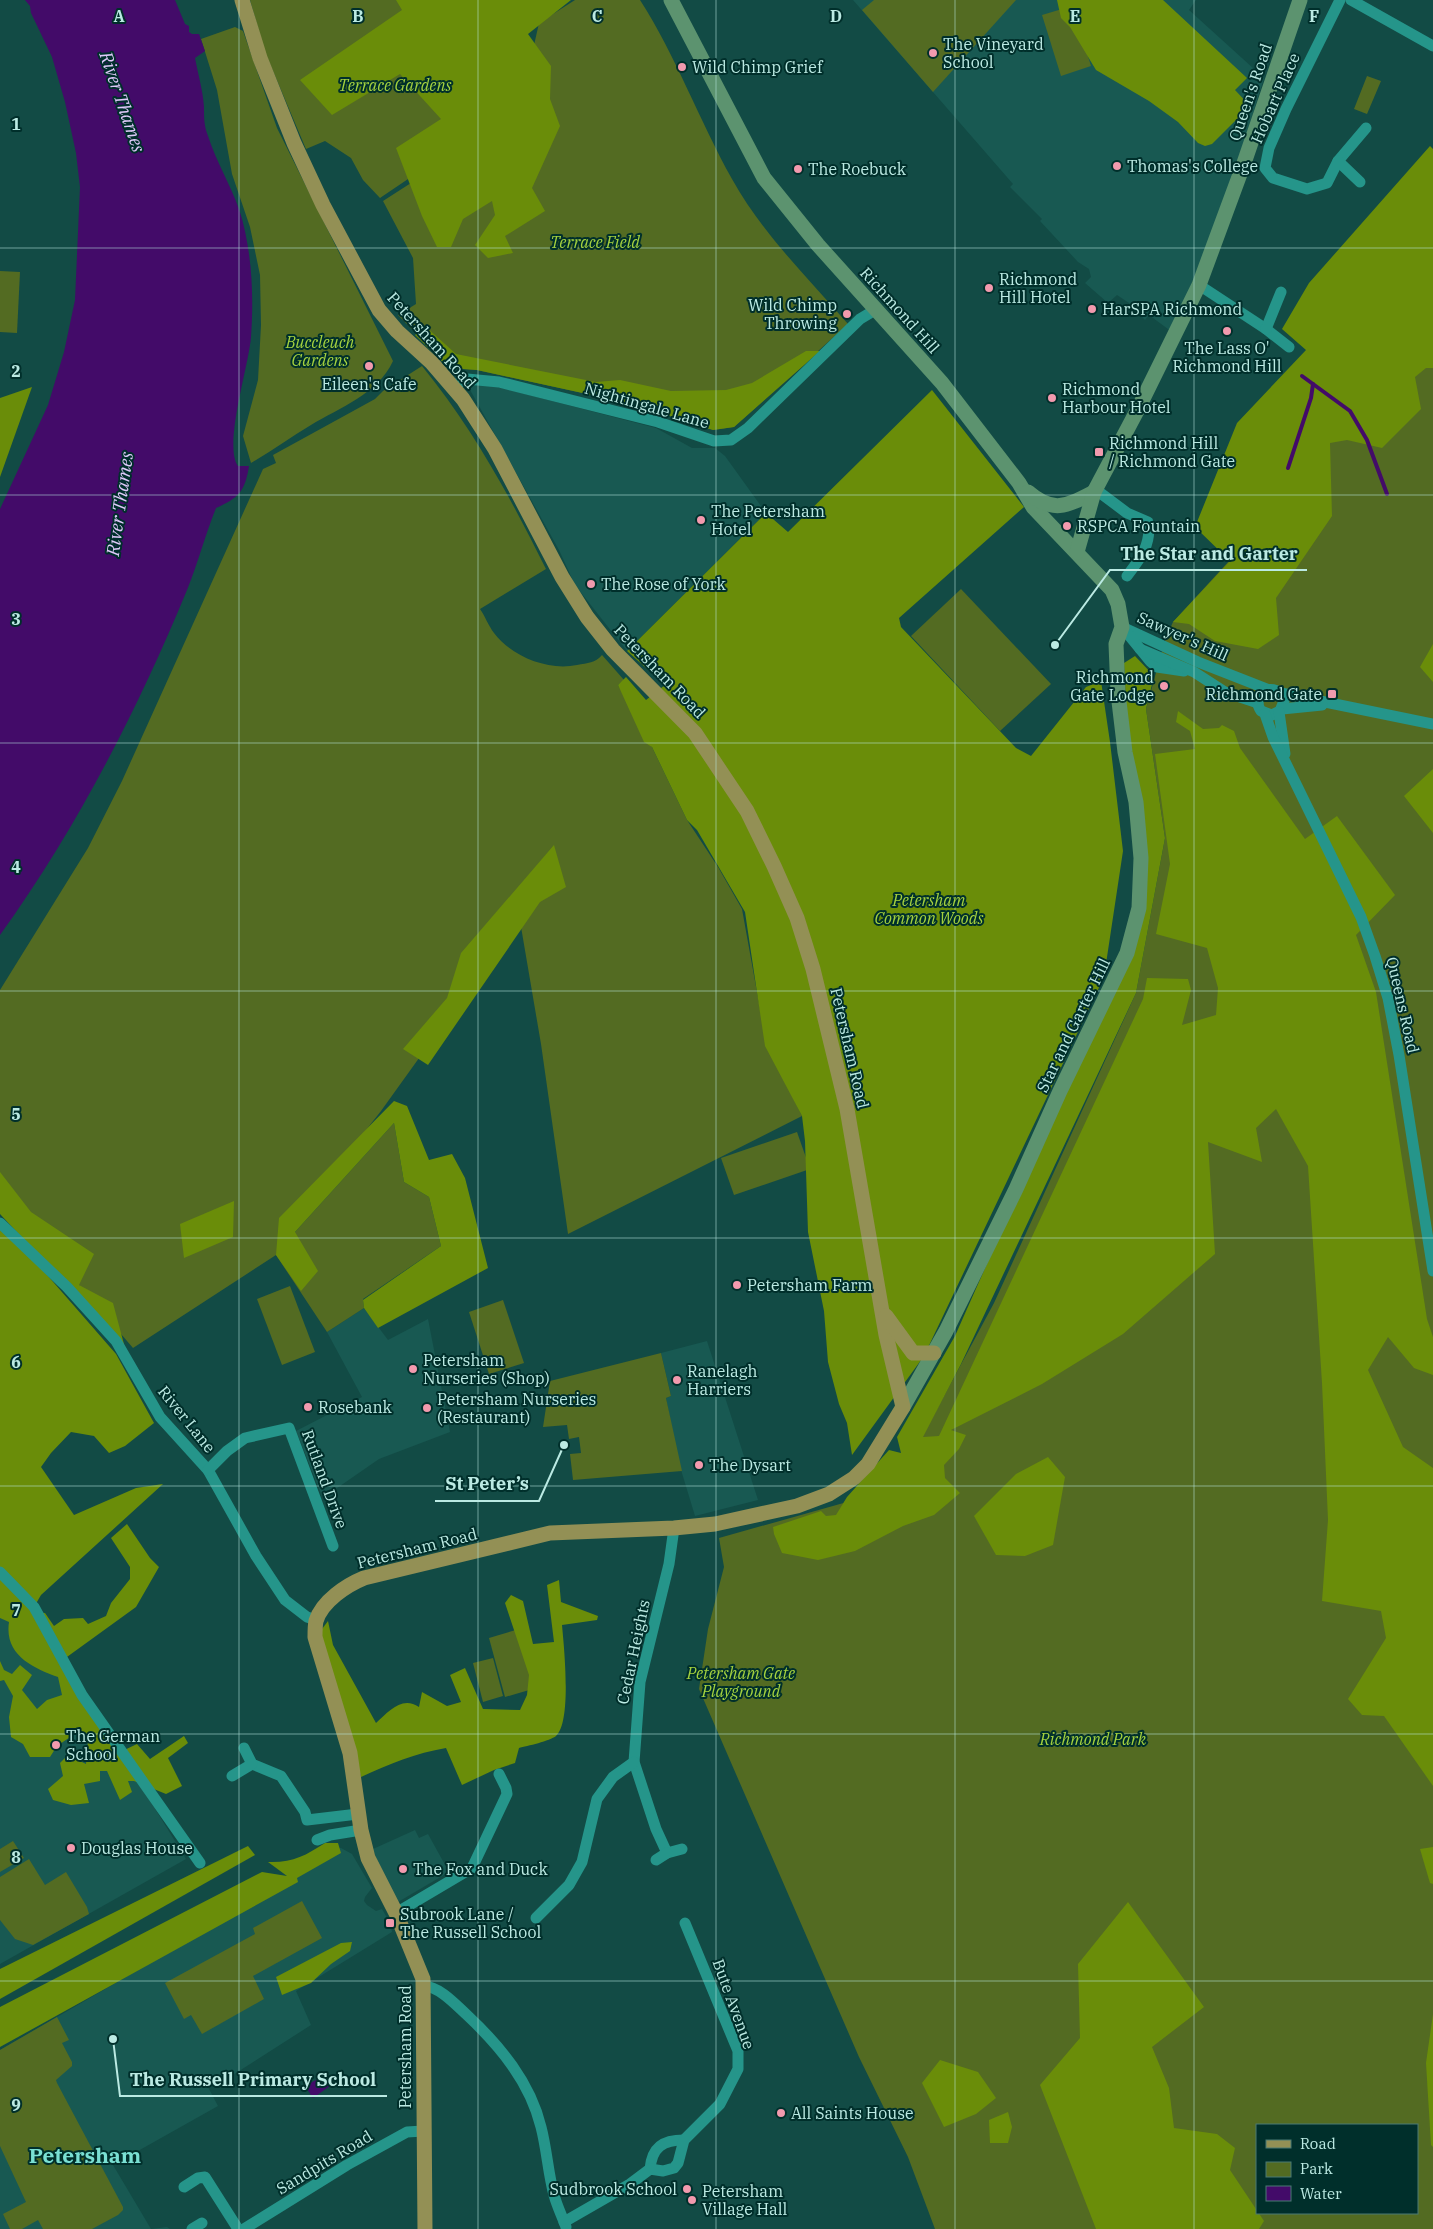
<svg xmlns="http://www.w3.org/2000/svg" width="1433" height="2229" font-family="'IBM Plex Serif',serif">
	<rect width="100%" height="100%" fill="#124b45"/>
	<g fill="#185952">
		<polygon points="853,0 1196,0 1189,10 1264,78 1226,200 1172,332 1149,315 1145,320 1129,303 1117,295 1108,303 1085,283 1091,277 1089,269 1078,262 1040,221 1042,219 1010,187 1013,184"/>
		<polygon points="479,382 656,428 692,448 715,448 725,456 766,513 627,651 575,585 559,550 469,388"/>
		<polygon points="364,1308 388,1340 428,1319 450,1432 379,1459 327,1495 322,1496 296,1431 362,1397 327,1332"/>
		<polygon points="707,1341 758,1500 695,1516 678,1460 666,1398 671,1396 661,1353"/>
		<polygon points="0,1611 34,1612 186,1859 0,1964"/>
		<polygon points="415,1830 419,1838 428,1834 449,1872 398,1902 379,1866 373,1849"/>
		<polygon points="341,1848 352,1854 372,1888 365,1897 364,1901 367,1905 376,1911 382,1909 390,1923 392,1932 296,1991 311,2025 236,2073 208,2087 218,2106 113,2165 151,2229 167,2227 170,2229 0,2229 0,2050 240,1911 334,1849"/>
	</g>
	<g fill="#536b22" fill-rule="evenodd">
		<polygon points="250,0 557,0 534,14 521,57 519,104 380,198 363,180 351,158 325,141 306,149 265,52"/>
		<path d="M575,0H640C676,56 699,120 732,179C762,233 807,277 848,324L734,427L713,430L633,404L477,370L449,368L398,315L416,304L413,258L383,201L526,109L530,63L539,23Z"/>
		<polygon points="874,0 1016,0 933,92 862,10"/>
		<polygon points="1072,6 1091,66 1061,76 1042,15"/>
		<path d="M235,27L243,31L277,128L393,361C378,394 339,408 311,425C291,437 272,451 251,463L243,436L258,380L261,325L260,275L250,227L232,174L217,90L201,39Z"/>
		<polygon points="1367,76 1381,81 1367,114 1354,109"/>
		<path d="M1433,219V2229H935L908,2157L859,2057L699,1689L708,1629L724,1567L719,1538L847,1502L922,1437L994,1303L1136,993L1165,838L1146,709L1165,640L1173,622L1230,560ZM1257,2125H1417V2213H1257Z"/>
		<polygon points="0,271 20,272 17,333 0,332"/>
		<path d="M422,366C474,430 509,495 546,569L480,609C485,616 488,625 494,633C512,657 548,671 577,665C588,663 595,663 602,655L624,680L618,685L652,747L687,820L718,867L742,909L766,1042L802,1116L568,1234L541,1044L520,921L511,930L381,1111L291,1225L295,1232L394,1123L404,1182L429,1197L441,1246L363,1299L364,1308L327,1332L276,1255L133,1348L79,1285L0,1211V990L88,848L122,781L263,469L276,463L273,455L375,399L383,391Z"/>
		<polygon points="961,589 1051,684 1000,731 911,636"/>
		<polygon points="797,1132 810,1169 734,1195 721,1158"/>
		<polygon points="290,1286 315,1352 282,1365 257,1299"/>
		<polygon points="503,1300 524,1363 489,1374 469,1312"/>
		<polygon points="661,1353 671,1396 666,1398 682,1471 573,1480 570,1454 581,1453 579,1437 569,1439 567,1425 543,1427 550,1381"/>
		<polygon points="519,1629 536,1688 505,1697 489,1638"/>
		<polygon points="493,1658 503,1696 483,1702 473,1663"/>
		<polygon points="13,1841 24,1858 0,1872 0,1849"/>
		<polygon points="29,1859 45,1885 66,1872 87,1907 89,1914 33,1945 15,1939 0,1920 0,1877"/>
		<polygon points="302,1901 322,1938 253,1976 264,1999 202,2034 191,2015 184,2019 165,1983 255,1934 253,1928"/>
		<polygon points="57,2017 69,2040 62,2043 72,2062 72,2066 56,2080 57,2083 123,2207 123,2210 118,2215 92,2229 43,2229 38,2220 22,2229 10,2229 3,2214 26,2202 0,2146 0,2050"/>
	</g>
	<g fill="#6a8d09">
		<polygon points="396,0 571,0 528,34 551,66 550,99 560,126 532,188 545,211 505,236 513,253 488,258 475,245 495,215 492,201 463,219 451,247 437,247 422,216 396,148 441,119 400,74 332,115 300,80 402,10"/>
		<polygon points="1057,0 1163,0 1247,78 1235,90 1250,106 1212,144 1205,146 1198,143 1178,122 1149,101 1096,70 1070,27 1061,18"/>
		<polygon points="1430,146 1433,149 1433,368 1426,368 1415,377 1421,409 1382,448 1347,440 1330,443 1332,516 1276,598 1279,635 1258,649 1215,641 1189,624 1173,622 1230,561 1195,527 1237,423 1306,350 1282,329 1309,283"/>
		<polygon points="425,326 456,354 596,382 620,380 671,391 726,390 752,383 806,351 820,351 734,427 713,430 633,404 477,370 449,368 415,335"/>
		<polygon points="32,387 0,477 0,398"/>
		<polygon points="932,390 1024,507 899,618 901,627 1016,748 1031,756 1086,687 1101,681 1110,742 1123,851 1104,977 924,1356 852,1455 847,1423 839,1404 828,1362 824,1311 808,1232 805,1141 802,1116 765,1046 745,912 697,830 687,820 652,747 644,742 618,685 626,677 646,700 665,685 627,651 766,513 788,532"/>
		<polygon points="1433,644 1433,682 1420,667"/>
		<polygon points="1135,656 1154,676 1146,709 1165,838 1136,993 961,1364 923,1437 939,1436 1143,999 1147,978 1188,979 1191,990 1182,1025 1216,1015 1218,988 1207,948 1156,934 1170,864 1155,754 1195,749 1190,731 1176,722 1178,711 1203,729 1219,728 1222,725 1234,731 1240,748 1305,839 1337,816 1395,895 1356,935 1376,992 1427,1319 1433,1337 1433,1375 1414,1368 1388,1337 1368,1370 1403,1447 1433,1468 1433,1786 1384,1716 1362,1715 1348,1699 1386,1638 1381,1611 1322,1601 1328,1520 1322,1383 1308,1166 1276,1109 1256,1128 1262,1162 1208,1142 1215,1254 1123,1334 1042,1384 951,1430 966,1435 959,1449 944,1465 945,1478 960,1493 934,1515 903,1526 855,1551 818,1560 782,1553 774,1534 773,1527 821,1511 826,1516 836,1515 847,1497 889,1450 901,1453 897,1437 955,1336 1146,905 1126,705 1124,663"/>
		<polygon points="1433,769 1433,833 1404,796"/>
		<polygon points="554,845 566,887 540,902 428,1065 403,1049 447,998 461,953"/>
		<polygon points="394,1101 407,1106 429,1160 452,1154 465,1178 488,1268 378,1328 364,1308 363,1300 441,1246 429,1197 404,1182 394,1123 295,1232 318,1271 301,1291 276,1255 279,1218"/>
		<polygon points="0,1172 31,1212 94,1254 79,1285 113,1303 125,1348 0,1214"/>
		<polygon points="234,1201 233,1237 184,1258 180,1224"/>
		<path d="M0,1221L116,1354L154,1423L125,1446L109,1453L94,1436L71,1432L51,1453L41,1467L74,1515L136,1488L163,1484L41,1595L34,1607V1612L45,1613L54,1626L64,1619L83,1618L88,1624L106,1616L111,1603L130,1579V1567L111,1538L127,1524L150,1558L159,1567L136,1607L60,1662L118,1753L137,1744L150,1759L184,1736L188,1743L168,1758L182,1786L166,1794L134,1781H128L132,1792L120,1800L107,1771H100V1781L84,1784L89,1803L71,1805L53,1800L48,1789L63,1776L60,1763L68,1755L86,1764L88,1740L76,1733L57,1746L50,1757H30L23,1744L11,1737L9,1717L13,1696L4,1680L0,1681V1661L4,1670L12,1674L20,1665L32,1675L22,1690L37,1709L47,1700L62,1695L58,1677C33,1668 4,1655 9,1622L0,1618Z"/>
		<polygon points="1048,1457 1065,1477 1053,1545 1025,1556 996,1555 974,1516 1016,1474"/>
		<path d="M559,1580L561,1602L598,1616L597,1620L562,1625C564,1646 572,1722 556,1736C550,1741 527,1746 519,1748L515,1763L494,1770L462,1785L446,1748C416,1753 389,1764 361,1777L322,1640V1629L328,1621L333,1645L376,1723C388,1712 402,1695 419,1707L422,1692L447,1706L461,1702L450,1675L465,1668L483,1709L520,1710L527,1695L529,1675L505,1603L511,1595L523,1601L533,1644L554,1642L547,1585Z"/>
		<path d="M325,1843H338L341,1853L297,1878L298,1882L0,2047V2007L262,1872L287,1876L268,1862C292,1863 305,1856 325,1843Z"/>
		<polygon points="248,1846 255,1855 0,1999 0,1969"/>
		<polygon points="1433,1847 1433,1884 1430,1883 1420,1849"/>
		<polygon points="1128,1902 1204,2007 1152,2047 1169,2088 1174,2128 1217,2134 1235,2148 1230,2170 1264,2221 1259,2229 1096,2229 1040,2085 1080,2038 1078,1964"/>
		<polygon points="352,1942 350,1951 331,1964 311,1983 282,1995 276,1977 341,1943"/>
		<polygon points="1433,2014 1433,2147 1431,2145 1426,2063"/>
		<polygon points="940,2060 978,2072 996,2098 976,2114 944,2127 922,2083"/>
		<polygon points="1008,2112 1012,2127 1008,2143 990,2143 989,2120"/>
	</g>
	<g fill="#430b69">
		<path d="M25,0H175L185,24L189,26V32L192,34H199L205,51L195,58C198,74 203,91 204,107C204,118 204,126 208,136C216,161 230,184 239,209C252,249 254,296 251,337C249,365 223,446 238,466H249C245,491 239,498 216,508C205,535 198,563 187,590C137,711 77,828 0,935V509L48,405L64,352L75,300L80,187L76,153L65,102L52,57L31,13L30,6Z"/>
		<polygon points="323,2076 330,2086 313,2098 305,2086"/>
	</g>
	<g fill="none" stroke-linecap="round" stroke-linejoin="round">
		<g stroke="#430b69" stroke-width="4">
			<polyline points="1302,376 1350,411 1367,440 1387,494"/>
			<polyline points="1288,468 1311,398 1313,384"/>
		</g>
		<g stroke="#25958a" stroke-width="11">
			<polyline points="1340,0 1286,109 1269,148 1265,168 1273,178 1307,189 1327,183 1338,161 1366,128"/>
			<polyline points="1351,0 1433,46"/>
			<polyline points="1338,161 1360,182"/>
			<polyline points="1199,285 1266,329 1289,347"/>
			<polyline points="1266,329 1281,292"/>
			<polyline points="453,386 467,379 499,382 658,422 714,441 731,440 748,428 860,319 875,310"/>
			<path d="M1095,489L1127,513L1148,522C1152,544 1140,559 1127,576"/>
			<polyline points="1122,627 1198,662 1267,689"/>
			<polyline points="1123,628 1150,661 1157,667 1184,671"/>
			<polyline points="1140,649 1194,672 1225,692 1258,703"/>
			<path d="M1281,693L1284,701L1280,711L1272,715L1261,711C1251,696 1267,683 1281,693L1433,724"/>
			<polyline points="1282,709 1322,705"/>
			<polyline points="1279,712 1285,754"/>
			<polyline points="1265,714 1273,737 1361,917 1375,956 1388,998 1399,1055 1433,1271"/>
			<polyline points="0,1223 67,1287 116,1341 160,1417 208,1470 256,1556 285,1600 307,1617 316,1620"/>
			<polyline points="208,1470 227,1451 245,1438 289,1428 333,1546"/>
			<polyline points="674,1528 669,1564 640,1682 634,1762 656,1829 667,1853 682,1849"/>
			<polyline points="0,1572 34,1607 82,1695 200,1863"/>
			<polyline points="244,1748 252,1764 281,1776 305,1812 307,1820 358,1814"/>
			<polyline points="232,1776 252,1764"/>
			<polyline points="317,1840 330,1835 361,1830"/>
			<polyline points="656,1860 667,1853"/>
			<polyline points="396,1913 472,1868 507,1794 506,1788 499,1774"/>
			<polyline points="536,1918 569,1885 582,1862 597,1799 613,1777 634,1762"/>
			<path d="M424,1986C440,1987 455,2004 467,2015C500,2046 530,2082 541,2127C547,2150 548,2173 554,2195C557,2206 562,2216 566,2227"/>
			<path d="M650,2169C652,2147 663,2140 684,2140"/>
			<polyline points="184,2187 198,2178 205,2177 238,2229"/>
			<polyline points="564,2222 630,2184 650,2169 663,2171 674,2168 678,2163 684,2140 720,2104 738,2069 738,2051 685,1923"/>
			<polyline points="192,2229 202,2223"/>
			<polyline points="244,2229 347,2165 407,2132 423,2131"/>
		</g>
		<g stroke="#5c936f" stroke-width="15">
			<polyline points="671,0 764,178 818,245 942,383 1019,483 1033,507 1112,590 1118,604 1122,627 1116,644 1118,693 1125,752 1136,802 1141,858 1139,908 1127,953 1060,1091 1016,1189 946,1331 903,1407"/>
			<path d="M1028,492C1053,514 1067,506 1094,492"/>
			<polyline points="1077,552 1094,492 1138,409 1199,285 1243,166 1300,0"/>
		</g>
		<g stroke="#939055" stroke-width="15">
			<path d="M242,0L260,58L294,143L323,205L379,310L397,331L432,363L463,399L495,449L562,577L587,617L613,650L695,733L747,811L774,866L797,918L813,969L847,1109L886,1335L903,1407L868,1464L854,1478L829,1494L797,1506L715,1524L674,1528L550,1533L364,1578C347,1585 322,1601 316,1621C315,1626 315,1632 315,1637L350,1753L361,1830L368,1858L396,1913L423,1979L425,2229"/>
			<polyline points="886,1316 913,1353 934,1353"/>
		</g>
	</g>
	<path fill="none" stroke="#bbeae3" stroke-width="1" stroke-opacity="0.55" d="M239,0V2229M478,0V2229M716,0V2229M955,0V2229M1194,0V2229M0,248H1433M0,495H1433M0,743H1433M0,991H1433M0,1238H1433M0,1486H1433M0,1734H1433M0,1981H1433"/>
	<g fill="#f29aae" stroke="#002f2b" stroke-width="2">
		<circle cx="933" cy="53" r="5"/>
		<circle cx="682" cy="67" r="5"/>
		<circle cx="1117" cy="166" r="5"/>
		<circle cx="798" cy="169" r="5"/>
		<circle cx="989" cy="288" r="5"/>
		<circle cx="1092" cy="309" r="5"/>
		<circle cx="847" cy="314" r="5"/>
		<circle cx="1227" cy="331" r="5"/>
		<circle cx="369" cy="366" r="5"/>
		<circle cx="1052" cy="398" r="5"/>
		<rect x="1094" y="447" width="10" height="10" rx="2.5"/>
		<circle cx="701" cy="520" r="5"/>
		<circle cx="1067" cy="526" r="5"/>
		<circle cx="591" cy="584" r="5"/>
		<circle cx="1164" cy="686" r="5"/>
		<rect x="1327" y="689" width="10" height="10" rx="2.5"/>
		<circle cx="737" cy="1285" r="5"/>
		<circle cx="413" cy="1369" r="5"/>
		<circle cx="677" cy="1380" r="5"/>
		<circle cx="308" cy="1407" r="5"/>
		<circle cx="427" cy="1408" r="5"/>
		<circle cx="699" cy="1465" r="5"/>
		<circle cx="56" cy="1745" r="5"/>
		<circle cx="71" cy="1848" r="5"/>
		<circle cx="403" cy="1869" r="5"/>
		<rect x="385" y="1918" width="10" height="10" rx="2.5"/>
		<circle cx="781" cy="2113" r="5"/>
		<circle cx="687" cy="2189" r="5"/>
		<circle cx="692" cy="2200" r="5"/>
	</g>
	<g text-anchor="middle" stroke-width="4" stroke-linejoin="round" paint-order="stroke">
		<g font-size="16" fill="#bbeae3" stroke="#002f2b" text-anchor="start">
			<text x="943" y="50">The Vineyard<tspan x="943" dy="18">School</tspan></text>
			<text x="692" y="73">Wild Chimp Grief</text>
			<text x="1127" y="172">Thomas's College</text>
			<text x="808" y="175">The Roebuck</text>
			<text x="999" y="285">Richmond<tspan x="999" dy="18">Hill Hotel</tspan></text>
			<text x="837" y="311" text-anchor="end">Wild Chimp<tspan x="837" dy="18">Throwing</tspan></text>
			<text x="1102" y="315">HarSPA Richmond</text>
			<text x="1227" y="354" text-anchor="middle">The Lass O'<tspan x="1227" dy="18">Richmond Hill</tspan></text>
			<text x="369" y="390" text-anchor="middle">Eileen's Cafe</text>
			<text x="1062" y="395">Richmond<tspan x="1062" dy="18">Harbour Hotel</tspan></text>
			<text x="1109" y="449">Richmond Hill<tspan x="1109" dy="18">/ Richmond Gate</tspan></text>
			<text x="711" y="517">The Petersham<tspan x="711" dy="18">Hotel</tspan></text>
			<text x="1077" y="532">RSPCA Fountain</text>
			<text x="601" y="590">The Rose of York</text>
			<text x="1154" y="683" text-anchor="end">Richmond<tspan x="1154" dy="18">Gate Lodge</tspan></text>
			<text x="1322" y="700" text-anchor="end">Richmond Gate</text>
			<text x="747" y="1291">Petersham Farm</text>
			<text x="423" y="1366">Petersham<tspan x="423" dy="18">Nurseries (Shop)</tspan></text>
			<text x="687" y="1377">Ranelagh<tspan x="687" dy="18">Harriers</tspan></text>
			<text x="437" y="1405">Petersham Nurseries<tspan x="437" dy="18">(Restaurant)</tspan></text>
			<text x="318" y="1413">Rosebank</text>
			<text x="709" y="1471">The Dysart</text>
			<text x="66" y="1742">The German<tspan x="66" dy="18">School</tspan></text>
			<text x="81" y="1854">Douglas House</text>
			<text x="413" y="1875">The Fox and Duck</text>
			<text x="400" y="1920">Subrook Lane /<tspan x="400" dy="18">The Russell School</tspan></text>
			<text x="791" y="2119">All Saints House</text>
			<text x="677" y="2195" text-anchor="end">Sudbrook School</text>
			<text x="702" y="2197">Petersham<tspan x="702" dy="18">Village Hall</tspan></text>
		</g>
		<g font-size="16" font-style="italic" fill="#a4d23f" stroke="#002f2b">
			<text x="395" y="91">Terrace Gardens</text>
			<text x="595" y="248">Terrace Field</text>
			<text x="320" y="348">Buccleuch<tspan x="320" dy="18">Gardens</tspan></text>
			<text x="929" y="906">Petersham<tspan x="929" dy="18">Common Woods</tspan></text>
			<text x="741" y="1679">Petersham Gate<tspan x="741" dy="18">Playground</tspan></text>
			<text x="1093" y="1745">Richmond Park</text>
		</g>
		<g font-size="16" fill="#bbeae3" stroke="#002f2b">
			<text transform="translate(1250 92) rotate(-71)" y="6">Queen's Road</text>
			<text transform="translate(1275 98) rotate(-66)" y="6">Hobart Place</text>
			<text transform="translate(900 310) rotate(48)" y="6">Richmond Hill</text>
			<text transform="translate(432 340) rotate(48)" y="6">Petersham Road</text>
			<text transform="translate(647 405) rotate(16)" y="6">Nightingale Lane</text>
			<text transform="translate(1183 636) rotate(24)" y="6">Sawyer's Hill</text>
			<text transform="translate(660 671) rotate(46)" y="6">Petersham Road</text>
			<text transform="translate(1403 1005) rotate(77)" y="6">Queens Road</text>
			<text transform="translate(1073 1025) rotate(-64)" y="6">Star and Garter Hill</text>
			<text transform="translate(850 1048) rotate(77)" y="6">Petersham Road</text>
			<text transform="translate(187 1419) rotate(51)" y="6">River Lane</text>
			<text transform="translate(325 1479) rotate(70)" y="6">Rutland Drive</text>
			<text transform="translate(417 1548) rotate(-14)" y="6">Petersham Road</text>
			<text transform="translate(633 1652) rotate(-78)" y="6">Cedar Heights</text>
			<text transform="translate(734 2004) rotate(70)" y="6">Bute Avenue</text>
			<text transform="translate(405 2047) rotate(-90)" y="6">Petersham Road</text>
			<text transform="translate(324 2162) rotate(-31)" y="6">Sandpits Road</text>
		</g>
		<g font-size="18" font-style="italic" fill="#e0cafb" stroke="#002f2b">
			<text transform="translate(122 102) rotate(71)" y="6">River Thames</text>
			<text transform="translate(120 504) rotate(-82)" y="6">River Thames</text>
		</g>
		<g font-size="21" font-weight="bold" fill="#7ae0d3" stroke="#002f2b">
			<text x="85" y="2163">Petersham</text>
		</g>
	</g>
	<g font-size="16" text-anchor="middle" font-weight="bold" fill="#bbeae3" stroke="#002f2b" stroke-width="4" stroke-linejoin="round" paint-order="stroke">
		<text x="119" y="22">A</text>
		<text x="358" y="22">B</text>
		<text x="597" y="22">C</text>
		<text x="836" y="22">D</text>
		<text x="1075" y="22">E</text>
		<text x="1314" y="22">F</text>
		<text x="16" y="130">1</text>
		<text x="16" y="377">2</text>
		<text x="16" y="625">3</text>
		<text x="16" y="873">4</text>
		<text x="16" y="1120">5</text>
		<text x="16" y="1368">6</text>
		<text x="16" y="1616">7</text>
		<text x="16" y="1863">8</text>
		<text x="16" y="2111">9</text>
	</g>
	<path fill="none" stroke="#bbeae3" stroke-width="2" d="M1055 645L1110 570H1307M564 1445L539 1501H435M113 2039L120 2096H387"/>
	<g fill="#bbeae3" stroke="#002f2b" stroke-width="2">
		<circle cx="1055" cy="645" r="5"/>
		<circle cx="564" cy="1445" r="5"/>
		<circle cx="113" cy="2039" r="5"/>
	</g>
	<g font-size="18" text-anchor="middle" font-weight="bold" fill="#bbeae3" stroke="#002f2b" stroke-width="4" stroke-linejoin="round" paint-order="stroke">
		<text x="1209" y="560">The Star and Garter</text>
		<text x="487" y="1490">St Peter’s</text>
		<text x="253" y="2086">The Russell Primary School</text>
	</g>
	<rect x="1256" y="2124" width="162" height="90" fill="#002f2b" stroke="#4b7a75"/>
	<rect x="1266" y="2140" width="25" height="8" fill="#939055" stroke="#4b7a75"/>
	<text x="1300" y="2149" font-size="15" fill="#bbeae3">Road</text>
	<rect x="1266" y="2162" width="25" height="15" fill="#536b22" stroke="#4b7a75"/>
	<text x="1300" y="2174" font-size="15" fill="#bbeae3">Park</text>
	<rect x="1266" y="2186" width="25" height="15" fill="#430b69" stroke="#4b7a75"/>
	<text x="1300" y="2199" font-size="15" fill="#bbeae3">Water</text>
</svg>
